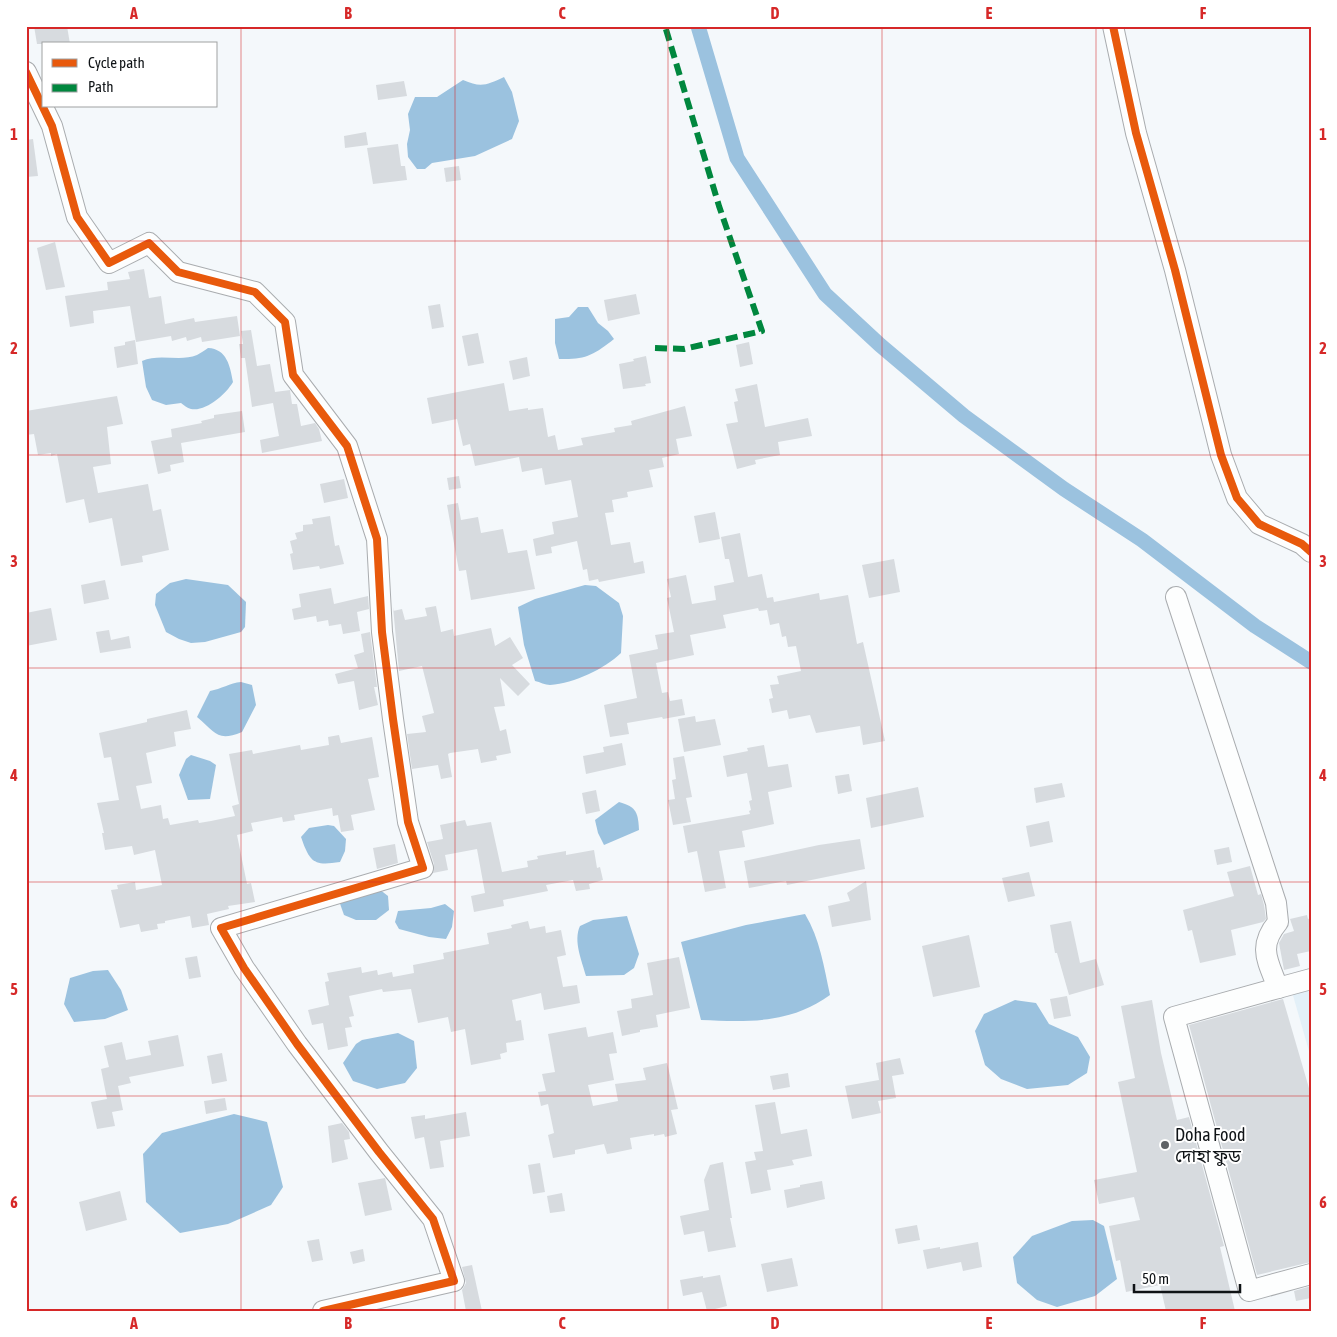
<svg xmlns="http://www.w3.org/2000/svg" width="1337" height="1337" font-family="'Asap Condensed','Noto Sans Bengali',sans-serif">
	<rect width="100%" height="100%" fill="#f4f8fb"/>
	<polygon fill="#e3f0f8" points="1311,987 1311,1058 1292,992"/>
	<g fill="#9bc2df">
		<path d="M504,77L512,92L519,121L512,139L475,156L432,163L425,169H417L408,157L407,144L410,130L408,114L415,97H437L463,80C481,88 487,85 504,77Z"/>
		<path d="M578,307H588L598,323L608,331L614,339C594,355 585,360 559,359L555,343V319L569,317Z"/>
		<path d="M208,348C227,349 230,366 233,382C226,394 206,412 191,409C187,408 184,405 181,403L166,405L152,400L146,387L142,361C159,353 180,362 197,355C201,353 205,350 208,348Z"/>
		<polygon points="186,579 228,585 246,602 245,627 241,632 205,642 191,643 179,639 166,632 155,605 156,594 170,583"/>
		<path d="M585,585L596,586L619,603L623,616L621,653C604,669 575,683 550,685C545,685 540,682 535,681L524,645L518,607L535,599Z"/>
		<path d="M241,682L252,685L256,705L242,732C217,742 216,733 197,717L210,691C221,689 230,683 241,682Z"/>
		<polygon points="191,755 210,761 216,765 210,799 188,800 179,775 186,759"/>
		<path d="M619,802C637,807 638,813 639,830L604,845L598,833L595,820Z"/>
		<path d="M328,825L334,826L346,839L345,851L340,862C314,866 310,863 301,837L309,828Z"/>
		<polygon points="379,889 388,896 389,910 376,920 356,920 344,915 338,898"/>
		<polygon points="445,904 454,911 452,927 446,939 429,937 399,929 395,922 398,911 431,908"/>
		<path d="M805,914C820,939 824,967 830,995C790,1024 748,1022 701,1020L681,942L746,925Z"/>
		<path d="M627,916L639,954L634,968L624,975L586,976C582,961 573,941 580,926L593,920Z"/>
		<polygon points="108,970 121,990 128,1010 105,1019 74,1022 64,1004 70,978 93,971"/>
		<polygon points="1015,1000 1036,1003 1049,1024 1078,1037 1090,1057 1087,1073 1068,1085 1027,1089 1001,1079 985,1065 975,1031 984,1014"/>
		<polygon points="398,1033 414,1041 417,1068 405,1083 377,1089 353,1081 343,1063 356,1044 362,1040"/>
		<polygon points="234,1114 267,1122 283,1187 271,1205 228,1224 180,1233 146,1202 143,1154 162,1133"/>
		<polygon points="1093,1220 1104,1226 1117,1279 1095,1296 1057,1307 1037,1300 1017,1283 1013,1257 1032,1236 1072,1221"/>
	</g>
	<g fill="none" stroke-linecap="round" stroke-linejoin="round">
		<polyline stroke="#9bc2df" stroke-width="15" points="698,26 737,158 825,294 880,345 964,416 1064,489 1142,540 1255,626 1311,662"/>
	</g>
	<g fill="#d7dbdf">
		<polygon points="34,26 67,26 70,44 37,44"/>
		<polygon points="404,81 407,96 378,100 376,85"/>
		<polygon points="366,132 368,145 345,148 344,136"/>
		<polygon points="33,139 38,176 26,177 26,140"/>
		<polygon points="398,144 401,166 405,166 407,180 373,184 367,148"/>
		<polygon points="459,166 461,180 446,182 444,168"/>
		<polygon points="55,242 65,287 46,290 37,248"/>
		<polygon points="144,269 149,298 161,296 165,324 194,318 195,322 237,316 240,336 202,342 201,337 187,341 186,337 172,341 171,336 136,342 130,306 93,311 94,323 70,327 65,296 108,290 107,282 130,279 128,272"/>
		<polygon points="636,294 640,314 608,321 604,300"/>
		<polygon points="440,304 444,327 432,329 428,306"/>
		<polygon points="251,330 257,366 270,364 275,392 290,390 292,404 297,404 301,426 315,423 319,429 322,441 262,453 260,440 279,436 273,403 252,407 245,358 241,358 239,344 243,344 241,331"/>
		<polygon points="478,333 484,363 468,366 462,336"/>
		<polygon points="135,340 138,364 117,368 114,347 125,345 125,342"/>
		<polygon points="749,342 753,364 740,367 736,345"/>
		<polygon points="646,356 651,383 645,384 646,386 623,389 619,364 634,361 633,359"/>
		<polygon points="527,357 530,376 513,380 509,361"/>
		<polygon points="504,383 509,411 528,408 528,410 543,408 548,437 555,435 558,450 583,445 581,438 615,432 614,428 632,425 631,421 685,406 692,436 676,439 679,454 662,458 664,467 649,470 653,487 627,492 628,497 612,500 614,512 605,513 611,545 630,542 634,563 643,561 645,573 599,582 598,579 589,581 587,569 583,570 577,541 551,547 552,553 536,556 533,539 554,534 552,522 578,517 571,480 545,485 542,468 522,472 519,457 475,466 470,444 463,446 457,419 432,424 427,398"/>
		<polygon points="757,384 765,427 808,418 812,436 778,442 780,455 755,460 756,464 737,469 726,424 738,422 734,402 738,401 735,389"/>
		<polygon points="117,396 123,424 107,427 111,464 93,467 98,493 148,484 153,511 161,509 169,550 142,556 143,562 121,566 112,518 89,523 84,499 66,503 57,454 51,456 51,453 38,455 34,434 26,435 26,411"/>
		<polygon points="242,411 245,432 181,443 184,462 170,465 171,471 158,474 151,441 172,437 171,429 202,423 201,421 214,418 214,415"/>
		<polygon points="459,476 461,488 449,490 447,478"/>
		<polygon points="344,479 348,498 324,503 320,484"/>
		<polygon points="458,503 461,520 478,517 481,533 503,529 508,553 527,550 535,589 471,600 466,570 459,571 447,505"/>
		<polygon points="715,512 720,539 699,543 694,516"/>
		<polygon points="330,516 335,546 339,545 344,564 320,569 319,566 293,570 290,554 293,553 290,541 297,539 295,533 303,531 303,525 313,524 312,519"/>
		<polygon points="740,533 748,577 762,574 767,598 773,597 774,602 819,593 820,600 848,595 857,644 863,642 885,741 863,745 860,726 816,733 810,715 789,719 787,710 772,713 769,699 773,698 770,685 779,684 777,676 801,671 796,646 788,647 786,636 782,637 779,623 770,625 767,610 759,611 758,608 723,615 726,628 690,635 694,655 656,663 662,693 668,692 670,701 682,699 685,715 663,719 662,717 627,723 629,734 610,737 604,705 637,698 629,655 658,649 655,635 674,632 667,598 671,597 667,579 686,575 692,604 716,600 714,586 734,582 729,559 725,559 721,537"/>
		<polygon points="894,559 900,592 869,598 862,565"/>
		<polygon points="105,580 109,599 84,604 81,585"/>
		<polygon points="331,588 334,604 368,596 369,609 357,612 360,631 343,634 341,624 329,626 328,620 317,622 316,616 294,620 292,609 301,607 299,594"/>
		<polygon points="436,606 441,632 453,629 454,636 491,628 495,646 510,637 523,658 512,665 530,684 518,696 500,678 505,706 494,707 500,731 506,729 511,753 496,756 497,760 481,763 478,749 450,753 448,754 452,777 441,779 438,765 412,769 407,734 426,732 422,716 434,713 422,666 399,671 393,607 393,611 402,609 405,620 427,616 425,608"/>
		<polygon points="51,608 57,640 26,646 26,613"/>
		<polygon points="109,630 111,640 129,636 131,648 100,653 96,632"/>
		<polygon points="370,632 377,687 374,687 378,705 359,710 354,681 338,684 335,674 358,668 354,655 364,652 361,634"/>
		<polygon points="187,710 191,729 174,732 176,746 146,753 152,783 136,786 141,809 161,805 163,819 168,818 170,825 198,820 199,823 211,821 235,816 232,806 239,804 229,754 252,750 253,754 300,745 301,750 329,745 328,737 339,735 341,743 372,737 379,777 368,779 375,810 351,815 354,830 341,832 338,815 333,816 332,808 294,815 295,820 283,822 282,817 251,823 253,831 237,835 247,884 251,883 255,902 228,906 229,909 207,914 209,925 192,928 190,916 165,921 165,923 157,924 158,929 141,932 139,924 120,928 111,890 118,889 117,885 135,882 136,890 162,885 155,850 134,855 132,846 105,850 102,833 104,833 97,803 119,800 111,757 104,758 99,733 147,722 147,719"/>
		<polygon points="695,716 696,722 715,719 721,745 684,752 678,719"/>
		<polygon points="622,743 626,765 586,774 583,756 604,752 603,747"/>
		<polygon points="764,745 768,767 788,764 792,787 768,792 774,824 742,831 745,847 719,851 726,888 705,892 697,851 688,853 683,826 750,814 749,811 751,810 749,801 752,800 747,773 727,777 723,756 748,751 747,748"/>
		<polygon points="684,756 692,797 686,798 691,822 673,825 668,800 675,799 672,780 676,779 673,758"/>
		<polygon points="849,774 852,791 838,794 835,776"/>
		<polygon points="1062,783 1065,797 1036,803 1034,788"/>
		<polygon points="918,787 924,817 871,828 866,798"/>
		<polygon points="596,790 600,811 586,814 582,793"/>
		<polygon points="465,820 467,826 491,822 502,872 528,867 527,861 538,859 537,856 566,851 566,855 594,850 597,868 600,867 603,880 589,884 590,889 576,891 573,880 546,885 548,891 503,900 504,906 474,912 471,896 485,893 477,849 445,855 448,870 433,873 434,864 427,842 443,839 440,825"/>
		<polygon points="1049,821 1053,842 1030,847 1026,826"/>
		<polygon points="860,839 865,869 787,885 786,881 749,888 744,861 819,845"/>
		<polygon points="395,844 398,863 377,869 373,848"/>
		<polygon points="1229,847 1232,862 1217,865 1214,850"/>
		<polygon points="1250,866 1258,895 1261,894 1264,905 1266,919 1263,922 1231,930 1236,955 1200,963 1192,930 1188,931 1183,910 1234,896 1227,872"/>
		<polygon points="1029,872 1035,896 1008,902 1002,878"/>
		<polygon points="866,881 871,920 832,927 828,906 850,901 847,893"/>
		<polygon points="1307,915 1308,919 1311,918 1311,951 1297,954 1300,966 1284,970 1279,943 1284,934 1294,931 1290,919"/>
		<polygon points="528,921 530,929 545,926 546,933 561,930 566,955 557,957 563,987 577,985 580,1003 544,1010 541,993 512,1000 516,1021 521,1020 524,1040 506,1043 507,1052 500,1054 501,1059 471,1065 465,1029 451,1032 448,1017 418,1023 411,989 383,992 382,989 349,996 354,1016 349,1017 352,1027 345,1028 348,1046 328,1050 323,1023 312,1025 308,1010 329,1005 325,982 329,981 327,973 361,967 362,973 377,970 378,975 392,972 393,977 414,973 413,965 444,959 443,953 489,944 487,933 512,928 511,925"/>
		<polygon points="1071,921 1080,963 1096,959 1104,985 1069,995 1057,953 1055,953 1050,925"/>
		<polygon points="969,935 980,987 933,997 922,946"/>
		<polygon points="197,956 201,977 189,979 185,958"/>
		<polygon points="679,957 690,1008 656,1015 658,1027 640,1030 640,1032 622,1036 617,1011 632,1008 631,999 653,995 647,963"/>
		<polygon points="1067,996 1071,1016 1054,1019 1050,999"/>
		<polygon points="1283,999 1311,1095 1311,1262 1257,1275 1189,1025"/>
		<polygon points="1152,1000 1161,1053 1177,1120 1189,1117 1224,1246 1220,1247 1235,1311 1166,1311 1160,1285 1126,1292 1120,1260 1116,1261 1109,1226 1140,1220 1134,1197 1099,1204 1094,1180 1137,1172 1118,1082 1135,1078 1121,1006"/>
		<polygon points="586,1027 588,1037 613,1032 617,1053 609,1054 614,1080 588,1085 593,1106 618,1101 615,1084 646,1080 643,1068 667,1063 678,1109 671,1110 677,1134 665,1137 664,1134 654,1136 654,1134 630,1138 632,1149 613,1153 607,1154 604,1144 575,1150 575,1154 553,1158 548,1135 554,1133 548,1104 541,1106 538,1092 546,1091 542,1074 555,1072 548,1034"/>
		<polygon points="178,1035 184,1066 129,1077 131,1083 118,1086 123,1110 112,1112 115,1126 97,1129 91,1102 107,1099 101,1069 109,1067 104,1046 122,1042 126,1060 151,1055 148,1041"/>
		<polygon points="222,1053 227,1081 212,1084 207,1056"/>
		<polygon points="900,1058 904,1074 892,1076 896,1098 878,1101 881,1113 852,1119 845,1086 879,1080 876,1063"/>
		<polygon points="788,1073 790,1087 773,1090 770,1076"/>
		<polygon points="225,1098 227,1110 206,1114 204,1101"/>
		<polygon points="775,1102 781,1134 807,1129 812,1156 792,1160 794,1165 767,1170 771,1190 751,1194 745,1162 756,1160 754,1152 763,1151 755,1105"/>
		<polygon points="466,1112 470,1136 440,1141 444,1167 430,1169 424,1137 415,1139 411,1117 425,1115 425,1119"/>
		<polygon points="342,1123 349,1132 350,1139 344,1140 348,1159 332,1163 328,1126"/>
		<polygon points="723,1162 732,1218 730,1218 736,1247 708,1252 704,1231 684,1235 680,1216 709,1210 704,1180 710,1165"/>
		<polygon points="540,1163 545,1192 533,1194 528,1165"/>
		<polygon points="385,1178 392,1210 365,1216 358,1183"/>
		<polygon points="822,1181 825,1199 787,1208 784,1190 800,1187 800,1185"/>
		<polygon points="120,1191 127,1220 86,1231 79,1202"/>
		<polygon points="562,1193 565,1211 550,1213 547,1196"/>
		<polygon points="917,1225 920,1240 898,1244 895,1229"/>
		<polygon points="319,1239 323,1260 312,1262 307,1241"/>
		<polygon points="978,1242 982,1267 963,1271 961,1262 927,1269 923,1250 940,1247 940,1249"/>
		<polygon points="363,1249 365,1261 353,1264 350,1252"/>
		<polygon points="792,1258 798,1286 767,1292 761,1264"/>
		<polygon points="472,1265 482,1311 466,1311 462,1290 466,1283 462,1267"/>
		<polygon points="720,1275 727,1306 707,1311 702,1292 683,1296 680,1280 703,1276 703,1278"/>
		<polygon points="1311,1286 1311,1298 1296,1301 1294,1291"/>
	</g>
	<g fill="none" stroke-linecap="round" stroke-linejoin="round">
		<defs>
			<g id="minor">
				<polyline points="1113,26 1136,133 1175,270 1221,455 1237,498 1259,524 1302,544 1311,552"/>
				<polyline points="26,72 52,126 77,217 109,263 149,243 178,272 255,292 285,322 293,375 347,446 377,539 382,632 393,719 408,822 423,868 221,928 244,968 297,1044 379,1152 433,1219 454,1281 323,1311"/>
				<path d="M1176,597L1276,903L1278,922C1257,947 1268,961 1278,988L1311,979"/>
				<polyline points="1278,988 1174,1017 1249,1291 1311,1274"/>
			</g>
		</defs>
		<use href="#minor" stroke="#a9acaf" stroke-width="22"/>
		<use href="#minor" stroke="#fdfefe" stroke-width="20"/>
		<polyline stroke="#00873e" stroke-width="6" stroke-dasharray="12 6" stroke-linecap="butt" points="655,348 684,349 762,331 719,206 665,26"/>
		<defs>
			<g id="cycleway">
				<polyline points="1113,26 1136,133 1175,270 1221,455 1237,498 1259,524 1302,544 1311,552"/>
				<polyline points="26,72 52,126 77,217 109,263 149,243 178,272 255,292 285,322 293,375 347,446 377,539 382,632 393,719 408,822 423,868 221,928 244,968 297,1044 379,1152 433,1219 454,1281 323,1311"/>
			</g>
		</defs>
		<use href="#cycleway" stroke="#fff" stroke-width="11"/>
		<use href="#cycleway" stroke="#e8590c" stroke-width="8"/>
	</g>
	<path fill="none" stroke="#d62828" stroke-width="1" stroke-opacity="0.55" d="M241,26V1311M455,26V1311M668,26V1311M882,26V1311M1096,26V1311M26,241H1311M26,455H1311M26,668H1311M26,882H1311M26,1096H1311"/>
	<circle fill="#5f6366" stroke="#fff" stroke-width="2" cx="1165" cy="1145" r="5"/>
	<g text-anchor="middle" stroke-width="4" stroke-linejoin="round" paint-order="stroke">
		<g font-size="18" fill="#0f1316" stroke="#fff" text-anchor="start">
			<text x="1175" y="1141">Doha Food<tspan x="1175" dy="21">দোহা ফুড</tspan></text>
		</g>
	</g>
	<rect width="1337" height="1337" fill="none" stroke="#ffffff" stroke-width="55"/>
	<rect x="42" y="42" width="175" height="65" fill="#ffffff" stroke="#9fa1a2"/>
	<rect x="52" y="59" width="25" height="8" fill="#e8590c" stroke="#9fa1a2"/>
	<text x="88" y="68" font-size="15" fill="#0f1316">Cycle path</text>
	<rect x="52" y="84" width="25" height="8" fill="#00873e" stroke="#9fa1a2"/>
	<text x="88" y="92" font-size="15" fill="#0f1316">Path</text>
	<path d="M1134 1284v8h106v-8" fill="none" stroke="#0f1316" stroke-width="2.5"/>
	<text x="1142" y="1284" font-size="15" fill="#0f1316" stroke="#ffffff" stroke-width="4" paint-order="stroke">50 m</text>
	<rect x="28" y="28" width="1282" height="1282" fill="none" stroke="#d62828" stroke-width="2"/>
	<g font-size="16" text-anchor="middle" font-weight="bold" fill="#d62828">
		<text x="134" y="19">A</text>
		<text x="348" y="19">B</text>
		<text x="562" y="19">C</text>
		<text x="775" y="19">D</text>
		<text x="989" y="19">E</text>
		<text x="1203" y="19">F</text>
		<text x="14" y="140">1</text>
		<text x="1323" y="140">1</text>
		<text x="14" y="354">2</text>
		<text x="1323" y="354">2</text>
		<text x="14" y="567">3</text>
		<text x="1323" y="567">3</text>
		<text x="14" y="781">4</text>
		<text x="1323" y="781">4</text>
		<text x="14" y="995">5</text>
		<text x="1323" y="995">5</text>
		<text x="14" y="1208">6</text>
		<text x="1323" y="1208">6</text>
		<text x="134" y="1329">A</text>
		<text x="348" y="1329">B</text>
		<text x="562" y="1329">C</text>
		<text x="775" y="1329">D</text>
		<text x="989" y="1329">E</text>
		<text x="1203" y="1329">F</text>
	</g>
</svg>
